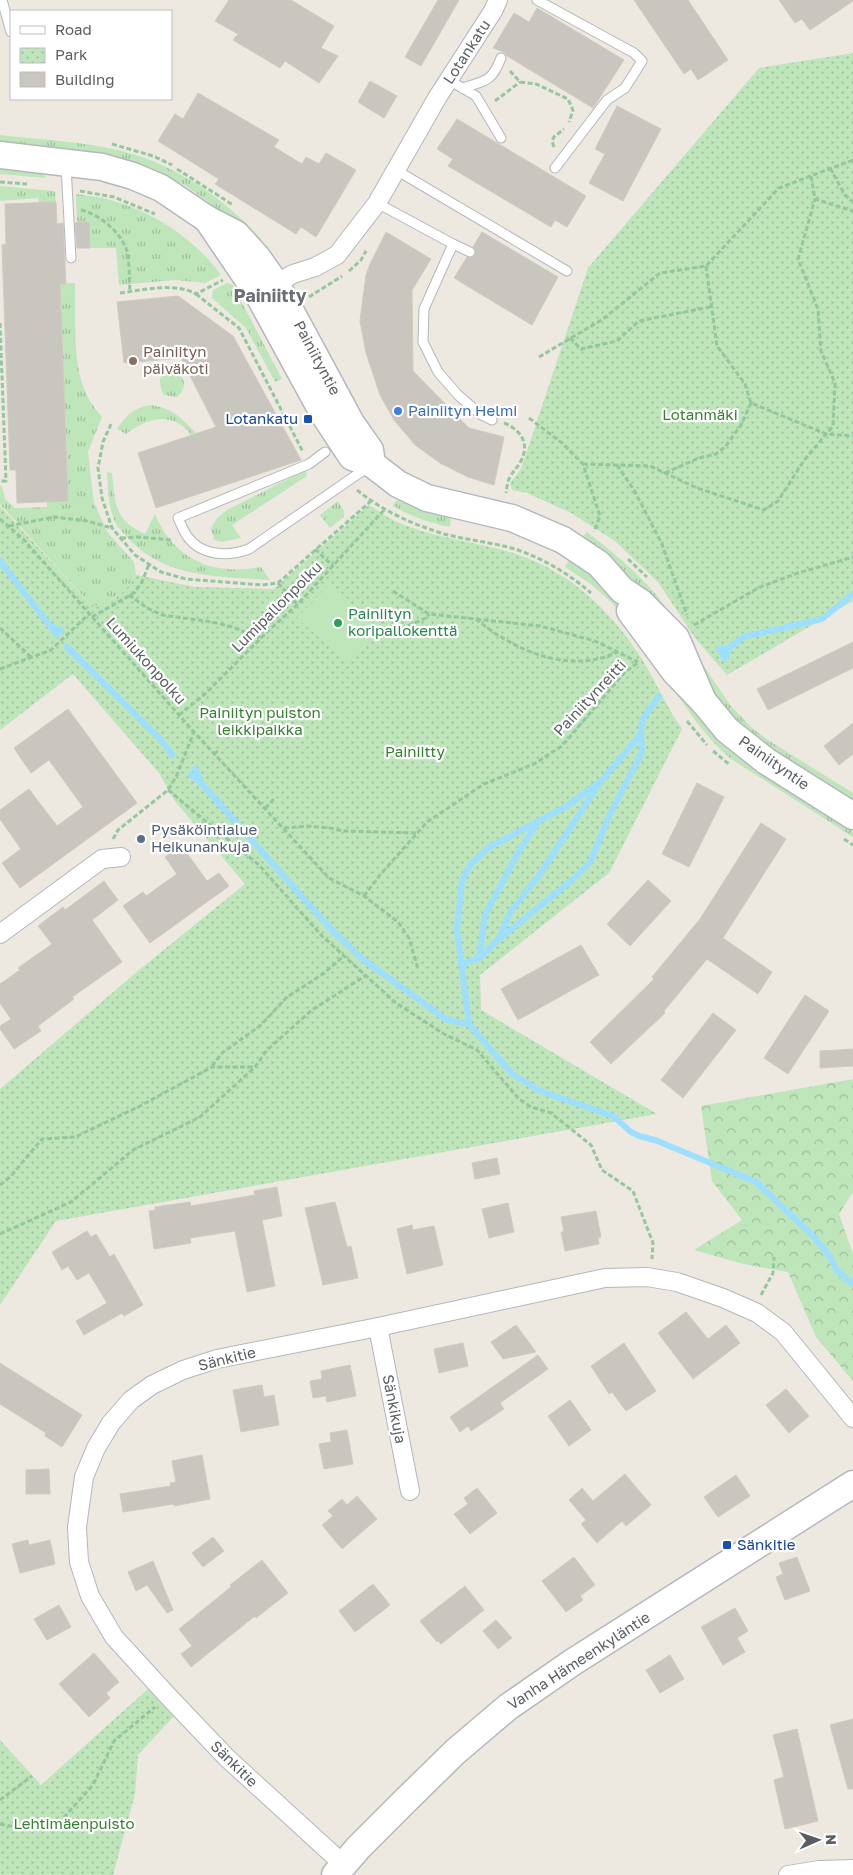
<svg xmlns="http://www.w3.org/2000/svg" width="853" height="1875" font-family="'Golos Text',sans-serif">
	<defs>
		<pattern id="grass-tufts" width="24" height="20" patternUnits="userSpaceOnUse" patternTransform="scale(1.25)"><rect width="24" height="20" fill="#bfe5bb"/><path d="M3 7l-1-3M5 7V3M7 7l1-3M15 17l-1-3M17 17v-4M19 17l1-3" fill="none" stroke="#9ebd9b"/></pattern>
		<pattern id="forest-crowns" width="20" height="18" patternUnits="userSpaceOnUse" patternTransform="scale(1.25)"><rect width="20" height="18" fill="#bfe5bb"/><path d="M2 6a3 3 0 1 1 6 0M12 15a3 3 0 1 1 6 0" fill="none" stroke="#9ebd9b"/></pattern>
		<pattern id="park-dots" width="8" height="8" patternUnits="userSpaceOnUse" patternTransform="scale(1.25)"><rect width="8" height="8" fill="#bfe5bb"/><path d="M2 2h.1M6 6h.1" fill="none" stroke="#9ebd9b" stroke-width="1.8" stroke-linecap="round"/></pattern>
	</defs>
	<rect width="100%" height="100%" fill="#ede9e0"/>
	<g fill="url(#grass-tufts)">
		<path d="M0,135C43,140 95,142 136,155C183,170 228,202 261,239L259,242L215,207L186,186L168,177L135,163L0,145Z"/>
		<polygon points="0,167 44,173 46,178 0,174"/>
		<polygon points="0,186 55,191 56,202 39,203 38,198 0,201"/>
		<path d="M76,194C88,196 102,197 114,201C155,213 196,240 221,275L205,283L175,280L119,285L116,248H90L89,222L77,223Z"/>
		<path d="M75,283C76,314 72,362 85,391C89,401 95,409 102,417L88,452L94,503L108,533L134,562L136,575L125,592L109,601L93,607L0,504V486H2L5,499L15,508L47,507V502L68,500L60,284Z"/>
		<polygon points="227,283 232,284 282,379 275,382 246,328 212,298 213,290"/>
		<path d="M171,370C186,375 188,387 177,397L164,395C159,386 158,378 165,371Z"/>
		<path d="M150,405C173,408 180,417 196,433L191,435C173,410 147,418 126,434L117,429C126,415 134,408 150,405Z"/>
		<polygon points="306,470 307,476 232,525 241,538 222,542 214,540 211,529 217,518 227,510"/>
		<path d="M107,472L112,473C115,503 114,520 145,534L155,514C174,560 213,576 261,567L270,580C218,576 164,579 127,537C123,532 117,527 115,522C108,506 108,489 107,472Z"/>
		<path d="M397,500L425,510L451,516L450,527C430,523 412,517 393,506Z"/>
		<polygon points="338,501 344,511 344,517 330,528 320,515"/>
		<path d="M587,532C613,552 664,593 674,624L631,578L582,537Z"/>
		<polygon points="571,557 619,598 643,645 612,603 592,585 565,567"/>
		<polygon points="690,646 731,706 751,727 768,740 853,793 853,802 737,726 714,698"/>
		<path d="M658,665L853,827V837L731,759C700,733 680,698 658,665Z"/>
	</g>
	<polygon fill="url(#forest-crowns)" points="853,1079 853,1192 839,1214 853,1254 853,1381 816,1337 788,1272 743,1264 694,1250 742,1220 712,1181 701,1106"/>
	<g fill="url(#park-dots)">
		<polygon points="853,53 853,601 727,675 695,638 658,582 615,541 571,513 527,493 512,490 510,483 521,469 588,268 759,68"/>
		<path d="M369,505C376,509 384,515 391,519C430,538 475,541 516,554C569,571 610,610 640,656C655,680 666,706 682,729L609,873L480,975L481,1010L657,1114L56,1221L0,1305V1089L139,970L245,884L174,800L159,773L73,674L0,730V506L93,607C117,598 122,597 136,575L195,587L274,589Z"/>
		<polygon points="148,1689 174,1716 138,1755 135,1794 113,1875 0,1875 0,1740 41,1785"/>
	</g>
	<polygon fill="#bfe5bb" points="330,584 378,628 346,662 297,618"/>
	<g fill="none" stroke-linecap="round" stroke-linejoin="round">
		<g stroke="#9edeff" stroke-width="6">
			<polyline points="0,561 57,635"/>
			<polyline points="51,626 61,631"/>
			<polyline points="67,647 162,741 172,755"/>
			<polyline points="719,649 728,649 725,659"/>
			<polyline points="722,654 743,637 822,619 853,594"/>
			<polyline points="659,696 642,720 641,734 601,781 567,806 488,848 471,864 462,880 457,929 469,1024 512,1074 540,1091 613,1116 631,1132 639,1136 655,1140 756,1182 813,1236 830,1257 837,1271 853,1284"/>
			<polyline points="195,769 201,781"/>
			<polyline points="191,775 201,783 329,927 361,958 447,1020 469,1024"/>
			<polyline points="498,940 572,880 590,862 610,814 642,752 641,734"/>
			<polyline points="479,958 485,915 519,851 538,822"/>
			<polyline points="461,965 479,958 498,940 511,911 538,877 599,784"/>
		</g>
	</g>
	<g fill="#c9c5bf" stroke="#d1cabe">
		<polygon points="229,0 291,0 334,26 321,48 338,56 319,83 285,61 280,68 233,40 238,34 215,21"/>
		<polygon points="438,0 459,0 421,66 405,57"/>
		<polygon points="634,0 688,0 728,60 698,80 691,69 684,74"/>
		<polygon points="779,0 853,0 853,1 810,30 802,19 795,23"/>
		<polygon points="537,8 624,60 593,108 507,56 504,52 493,48 514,13 529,22"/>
		<polygon points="370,81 397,96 384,118 358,102"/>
		<polygon points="198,93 279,140 274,147 302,164 306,157 319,164 326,153 356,170 316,237 301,227 296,234 215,184 219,179 158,141 175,114 183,119"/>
		<polygon points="617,106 661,129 623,201 589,183 605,154 595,149"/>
		<polygon points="457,119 586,196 567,227 555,220 551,227 448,166 453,159 437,149"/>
		<polygon points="56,202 57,224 63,223 66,284 60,284 68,501 17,503 16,470 10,470 2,245 6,244 5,204"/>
		<polygon points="89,222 90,248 77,248 75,223"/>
		<polygon points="386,232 431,259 412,290 413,371 469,428 504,437 494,485 468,477 440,463 415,445 394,420 380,395 366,353 360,321 366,275 370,264"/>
		<polygon points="482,232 558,277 532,325 454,278 467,257 471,258 475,255 476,251 473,247"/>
		<polygon points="178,296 233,336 301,460 156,508 138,453 216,427 181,358 124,363 117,302"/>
		<polygon points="853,642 853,668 768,710 757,689"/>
		<polygon points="68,709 137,803 20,888 2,863 21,849 0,819 0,810 29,789 57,826 83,807 49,760 31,773 14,748"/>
		<polygon points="853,723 853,754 839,765 824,746"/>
		<polygon points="697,783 724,797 689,867 662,854"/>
		<polygon points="761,823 786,839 723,938 772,972 758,994 707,959 664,1011 665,1013 611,1064 590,1042 654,979 652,977 700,919"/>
		<polygon points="181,845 207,881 219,873 229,886 150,943 123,906 143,892 146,896 177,874 165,857"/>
		<polygon points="648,880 671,901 630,946 607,924"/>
		<polygon points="104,881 118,900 92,920 122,962 72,997 74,999 38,1026 41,1031 14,1049 0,1029 0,1026 11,1019 0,1003 0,984 20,970 18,968 52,944 38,926 63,907 65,910"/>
		<polygon points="581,945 599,975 518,1020 501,989"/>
		<polygon points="805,995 829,1011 788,1074 764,1058"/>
		<polygon points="713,1013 736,1030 683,1098 661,1080"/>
		<polygon points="853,1049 853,1066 820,1068 820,1051"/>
		<polygon points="497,1158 500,1174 475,1179 472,1163"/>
		<polygon points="277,1187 282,1216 262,1220 275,1286 247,1292 235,1231 190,1238 191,1243 154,1249 149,1211 155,1210 155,1207 190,1202 191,1206 255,1195 254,1191"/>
		<polygon points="335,1202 347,1247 351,1246 358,1278 323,1285 305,1208"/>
		<polygon points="508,1203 514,1232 489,1238 482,1209"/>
		<polygon points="596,1211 601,1237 598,1238 599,1244 565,1251 561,1232 564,1232 561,1217"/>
		<polygon points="412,1225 413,1230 434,1226 443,1265 407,1274 397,1229"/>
		<polygon points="87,1231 91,1237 96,1234 110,1257 114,1254 143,1305 124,1316 122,1313 84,1335 76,1321 107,1303 89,1273 77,1280 68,1266 62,1270 52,1252"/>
		<polygon points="686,1312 708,1339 726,1325 740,1343 693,1379 658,1333"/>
		<polygon points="516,1325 536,1352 503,1359 491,1342"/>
		<polygon points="463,1343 468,1366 439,1373 434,1349"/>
		<polygon points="624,1343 656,1391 626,1411 612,1392 609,1394 591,1366"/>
		<polygon points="538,1355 548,1369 500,1403 504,1409 471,1431 468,1426 460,1432 450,1417"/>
		<polygon points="0,1363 82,1415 62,1447 45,1436 46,1433 0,1404"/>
		<polygon points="350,1365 356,1396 327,1402 326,1396 313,1398 310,1381 322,1379 321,1371"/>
		<polygon points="262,1385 264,1397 274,1395 279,1425 241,1432 233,1390"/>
		<polygon points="786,1389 809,1416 789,1433 766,1405"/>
		<polygon points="570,1400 591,1430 569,1446 548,1416"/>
		<polygon points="347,1430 353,1464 324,1469 319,1444 331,1442 330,1433"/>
		<polygon points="202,1455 210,1499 174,1506 174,1504 123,1512 120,1494 171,1486 170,1483 176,1482 172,1461"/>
		<polygon points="49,1469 50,1494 26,1494 26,1470"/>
		<polygon points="625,1474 651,1505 626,1526 622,1521 597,1543 581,1524 586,1520 569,1500 582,1488 593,1501"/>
		<polygon points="736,1475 750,1496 718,1517 704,1497"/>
		<polygon points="477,1488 497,1513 470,1534 454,1514 468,1504 464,1498"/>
		<polygon points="357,1496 377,1519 342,1549 322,1525 333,1516 328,1511 342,1499 347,1505"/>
		<polygon points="213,1537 224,1551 203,1567 192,1553"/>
		<polygon points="28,1540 29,1545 50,1540 55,1564 20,1573 12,1544"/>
		<polygon points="574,1557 595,1585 580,1596 583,1600 566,1612 542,1581"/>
		<polygon points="797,1557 810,1591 785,1600 776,1577 783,1574 779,1563"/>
		<polygon points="262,1560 288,1593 256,1618 255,1616 191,1667 181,1654 192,1646 179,1629 231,1587 230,1585"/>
		<polygon points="153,1561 173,1610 167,1613 147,1585 136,1591 128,1572"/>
		<polygon points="373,1584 390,1605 355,1632 339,1611"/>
		<polygon points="465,1586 484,1610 441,1644 438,1641 437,1642 420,1621"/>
		<polygon points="59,1605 71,1627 47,1640 34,1619"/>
		<polygon points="735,1608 748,1631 737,1638 745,1652 723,1665 701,1627"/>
		<polygon points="496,1620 512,1638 498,1649 483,1631"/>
		<polygon points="94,1653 119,1682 106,1693 110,1698 89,1717 59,1684"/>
		<polygon points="670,1655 684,1679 660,1693 646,1670"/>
		<polygon points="853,1719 853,1789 848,1789 830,1725"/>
		<polygon points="797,1729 818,1821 785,1829 774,1780 784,1777 773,1735"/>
	</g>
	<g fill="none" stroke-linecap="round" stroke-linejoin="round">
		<defs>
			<g id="lane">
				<polyline points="2,0 11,32"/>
				<polyline points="537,0 634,53 642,61 625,88 607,100 555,168"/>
				<polyline points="449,80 476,96 501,138"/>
				<path d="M462,88C485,81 492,82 501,58"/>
				<polyline points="66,166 71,258"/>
				<polyline points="396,170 567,271"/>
				<polyline points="377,203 453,244 424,309 423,342 438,372 458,395 480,414 492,420"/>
				<polyline points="453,244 470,252"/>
				<path d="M325,452L309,464L178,518C181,524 183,530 187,536C201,556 228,557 249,549L368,467"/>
			</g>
			<g id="street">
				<polyline points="267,289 293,274 315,267 337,255 377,203 437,98 493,11 498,0"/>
				<polyline points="0,934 102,859 121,857"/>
				<polyline points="378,1327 410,1491"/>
				<polyline points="343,1864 227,1758 168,1696 114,1637 90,1596 79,1562 77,1527 84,1477 96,1448 111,1423 131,1400 152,1385 183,1370 217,1359 378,1327 605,1278 647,1277 677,1282 723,1298 757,1313 783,1332 853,1418"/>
				<polyline points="788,1875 819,1870 853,1869"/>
			</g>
			<g id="secondary">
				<polyline points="0,155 102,167 133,176 161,188 207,219 236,234 257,257 276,284 351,423 370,450 372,464"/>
				<polyline points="207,219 258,294 323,413 352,457 372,464 398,484 427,498 512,518 563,540 599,564 622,590 640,602 676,638 703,701"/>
				<polyline points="630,611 675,672 703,701 727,730 766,761 853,816"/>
				<polyline points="335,1875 358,1848 405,1801 455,1752 508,1707 573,1662 853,1484"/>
			</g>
		</defs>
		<use href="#lane" stroke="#b3b7bc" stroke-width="11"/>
		<use href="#street" stroke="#b3b7bc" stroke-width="20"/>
		<use href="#secondary" stroke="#b4b8be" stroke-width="29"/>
		<g stroke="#94c79e" stroke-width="3" stroke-dasharray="5 2.5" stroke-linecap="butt">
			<polyline points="510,71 520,82 536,84 568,99 573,110 569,122"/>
			<polyline points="495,101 520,82"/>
			<polyline points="112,144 153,156 172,165"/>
			<polyline points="554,147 552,141 554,137 564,129"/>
			<polyline points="830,168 845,195 853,202"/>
			<polyline points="177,169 233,205"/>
			<polyline points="811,176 815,199 853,211"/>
			<polyline points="0,182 27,184"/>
			<polyline points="80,191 114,197 155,214"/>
			<path d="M81,210C99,214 119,231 126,248C130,259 129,279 130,291"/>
			<polyline points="706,266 717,346 745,384 751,403 826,434 853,436"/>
			<polyline points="349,271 361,260 366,251"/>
			<path d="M120,293C142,290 176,282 196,294L223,280"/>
			<polyline points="196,294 239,328 303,452"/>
			<polyline points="309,297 342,276"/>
			<polyline points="0,323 6,481 0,481"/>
			<polyline points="570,338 581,349 617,341 639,321 710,307"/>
			<polyline points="539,357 603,319 660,273 706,266 779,188 853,160"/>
			<polyline points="529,418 562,443 583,464 600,516 594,532"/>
			<path d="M504,423C521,430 530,443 521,461C518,467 513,471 510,477C507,482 507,488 506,493"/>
			<polyline points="111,424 103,442 98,468 102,498 112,528 135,555 161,572 186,579 262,585 278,583 371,501"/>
			<polyline points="583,464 650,466 697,488 764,510 778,501 805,459 833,426 835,383 821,351 818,309 798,259 815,199"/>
			<polyline points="617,465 634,490 662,544 687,615"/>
			<polyline points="665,473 699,458 716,454 725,447 741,425 751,403"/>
			<path d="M357,490C379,508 405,521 432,530C459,540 490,541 518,550C546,560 569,574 591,593"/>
			<polyline points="0,519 24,540 194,732 329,878 364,896 398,922 409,938 418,969"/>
			<polyline points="9,526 54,517 87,521 112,528"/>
			<polyline points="121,538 138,537 172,540"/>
			<polyline points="315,549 333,566"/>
			<polyline points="628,559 647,577"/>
			<polyline points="278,583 297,604"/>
			<polyline points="393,591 429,614 540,626 595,641 638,662"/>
			<polyline points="129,595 147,608 162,615 212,622 232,627 261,638"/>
			<polyline points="92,617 134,593 142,582 149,564"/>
			<path d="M476,619C515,651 569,675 618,652"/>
			<polyline points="694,625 760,587 798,573 853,557"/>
			<polyline points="0,628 32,658"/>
			<polyline points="401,629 426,618 429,614"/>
			<polyline points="0,669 51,650 89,614"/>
			<polyline points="179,715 206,693 268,631 297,605 385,509"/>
			<polyline points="687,721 707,745"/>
			<polyline points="713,751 730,765"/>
			<polyline points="214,754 220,749"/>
			<polyline points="168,790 259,865 322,936 396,1003 444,1034 477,1050 519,1099 531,1107 551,1113 591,1145 602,1170 633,1191 653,1243 652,1259"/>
			<polyline points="265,808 274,799"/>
			<polyline points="284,828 308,826 330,828 343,831 419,833"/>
			<polyline points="113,839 118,830 168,790 176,777 194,732"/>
			<polyline points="844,839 853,845"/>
			<polyline points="364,896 380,875 427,822 484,784 534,764 562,746 625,672 639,662"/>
			<polyline points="212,1066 222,1053 261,1025 287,997 323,974 344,956"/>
			<polyline points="0,1185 11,1176 42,1139 75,1137 140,1106 212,1067 254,1067"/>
			<polyline points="0,1234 71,1202 133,1150 200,1117 255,1067 267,1050 312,1010 365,976"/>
			<polyline points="761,1295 773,1273 774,1257"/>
			<polyline points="0,1800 32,1776"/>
			<polyline points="0,1824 21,1828 57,1825 93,1785 114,1741 155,1707"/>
		</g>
		<use href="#lane" stroke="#fff" stroke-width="9"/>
		<use href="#street" stroke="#fff" stroke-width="18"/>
		<use href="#secondary" stroke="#fff" stroke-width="26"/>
	</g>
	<circle fill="#8d6e63" stroke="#fff" stroke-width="2" cx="133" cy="361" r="5"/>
	<circle fill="#3f7fe0" stroke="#fff" stroke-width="2" cx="398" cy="411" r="5"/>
	<g fill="#1a4fb4" stroke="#fff" stroke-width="2">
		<rect x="303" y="414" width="10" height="10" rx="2.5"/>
		<rect x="722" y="1540" width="10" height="10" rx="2.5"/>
	</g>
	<circle fill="#2e9e5b" stroke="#fff" stroke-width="2" cx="338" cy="623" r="5"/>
	<circle fill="#5c6f8a" stroke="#fff" stroke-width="2" cx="141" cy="839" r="5"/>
	<g text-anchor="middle" stroke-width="4.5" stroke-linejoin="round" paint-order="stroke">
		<g font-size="15" fill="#595e62" stroke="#fff">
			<text transform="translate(467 52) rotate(-57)" y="5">Lotankatu</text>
			<text transform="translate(317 358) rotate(62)" y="5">Painiityntie</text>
			<text transform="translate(277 607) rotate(-45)" y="5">Lumipallonpolku</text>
			<text transform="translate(146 661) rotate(48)" y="5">Lumiukonpolku</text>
			<text transform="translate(590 698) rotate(-47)" y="5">Painiitynreitti</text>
			<text transform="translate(774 763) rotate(35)" y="5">Painiityntie</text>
			<text transform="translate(227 1359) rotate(-14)" y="5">Sänkitie</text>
			<text transform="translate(394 1409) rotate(79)" y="5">Sänkikuja</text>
			<text transform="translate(579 1661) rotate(-33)" y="5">Vanha Hämeenkyläntie</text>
			<text transform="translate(234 1764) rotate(44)" y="5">Sänkitie</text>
		</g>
		<g font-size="15" fill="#785e54" stroke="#fff" text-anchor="start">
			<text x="143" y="357">Painiityn<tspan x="143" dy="17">päiväkoti</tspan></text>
		</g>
		<g font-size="15" fill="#366cbe" stroke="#fff" text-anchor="start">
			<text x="408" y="416">Painiityn Helmi</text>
		</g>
		<g font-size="15" fill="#358131" stroke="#fff">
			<text x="700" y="420">Lotanmäki</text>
			<text x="260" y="718">Painiityn puiston<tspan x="260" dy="17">leikkipaikka</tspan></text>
			<text x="415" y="757">Painiitty</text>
			<text x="74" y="1829">Lehtimäenpuisto</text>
		</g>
		<g font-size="15" fill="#164399" stroke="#fff" text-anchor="end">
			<text x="298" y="424">Lotankatu</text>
			<text x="737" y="1550" text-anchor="start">Sänkitie</text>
		</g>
		<g font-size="15" fill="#27864d" stroke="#fff" text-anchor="start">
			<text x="348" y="619">Painiityn<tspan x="348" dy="17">koripallokenttä</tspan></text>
		</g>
		<g font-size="15" fill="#4e5e75" stroke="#fff" text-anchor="start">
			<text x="151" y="835">Pysäköintialue<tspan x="151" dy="17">Heikunankuja</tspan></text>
		</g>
		<g font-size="18" font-weight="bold" fill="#6a7074" stroke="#fff">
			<text x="270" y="302">Painiitty</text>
		</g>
	</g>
	<rect x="10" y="10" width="162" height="90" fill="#ffffff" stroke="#bdbfc0"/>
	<rect x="20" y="26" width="25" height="8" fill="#ffffff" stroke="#bdbfc0"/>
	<text x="55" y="35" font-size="15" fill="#595e62">Road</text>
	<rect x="20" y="48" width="25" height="15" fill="url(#park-dots)" stroke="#bdbfc0"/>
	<text x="55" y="60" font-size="15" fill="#595e62">Park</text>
	<rect x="20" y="72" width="25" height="15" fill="#c9c5bf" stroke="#bdbfc0"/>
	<text x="55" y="85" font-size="15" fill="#595e62">Building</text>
	<g transform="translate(818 1840) rotate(88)" stroke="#ffffff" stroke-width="4" paint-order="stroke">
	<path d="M0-4L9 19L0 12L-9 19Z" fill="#595e62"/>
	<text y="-8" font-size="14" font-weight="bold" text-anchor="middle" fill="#595e62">N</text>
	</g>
</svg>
